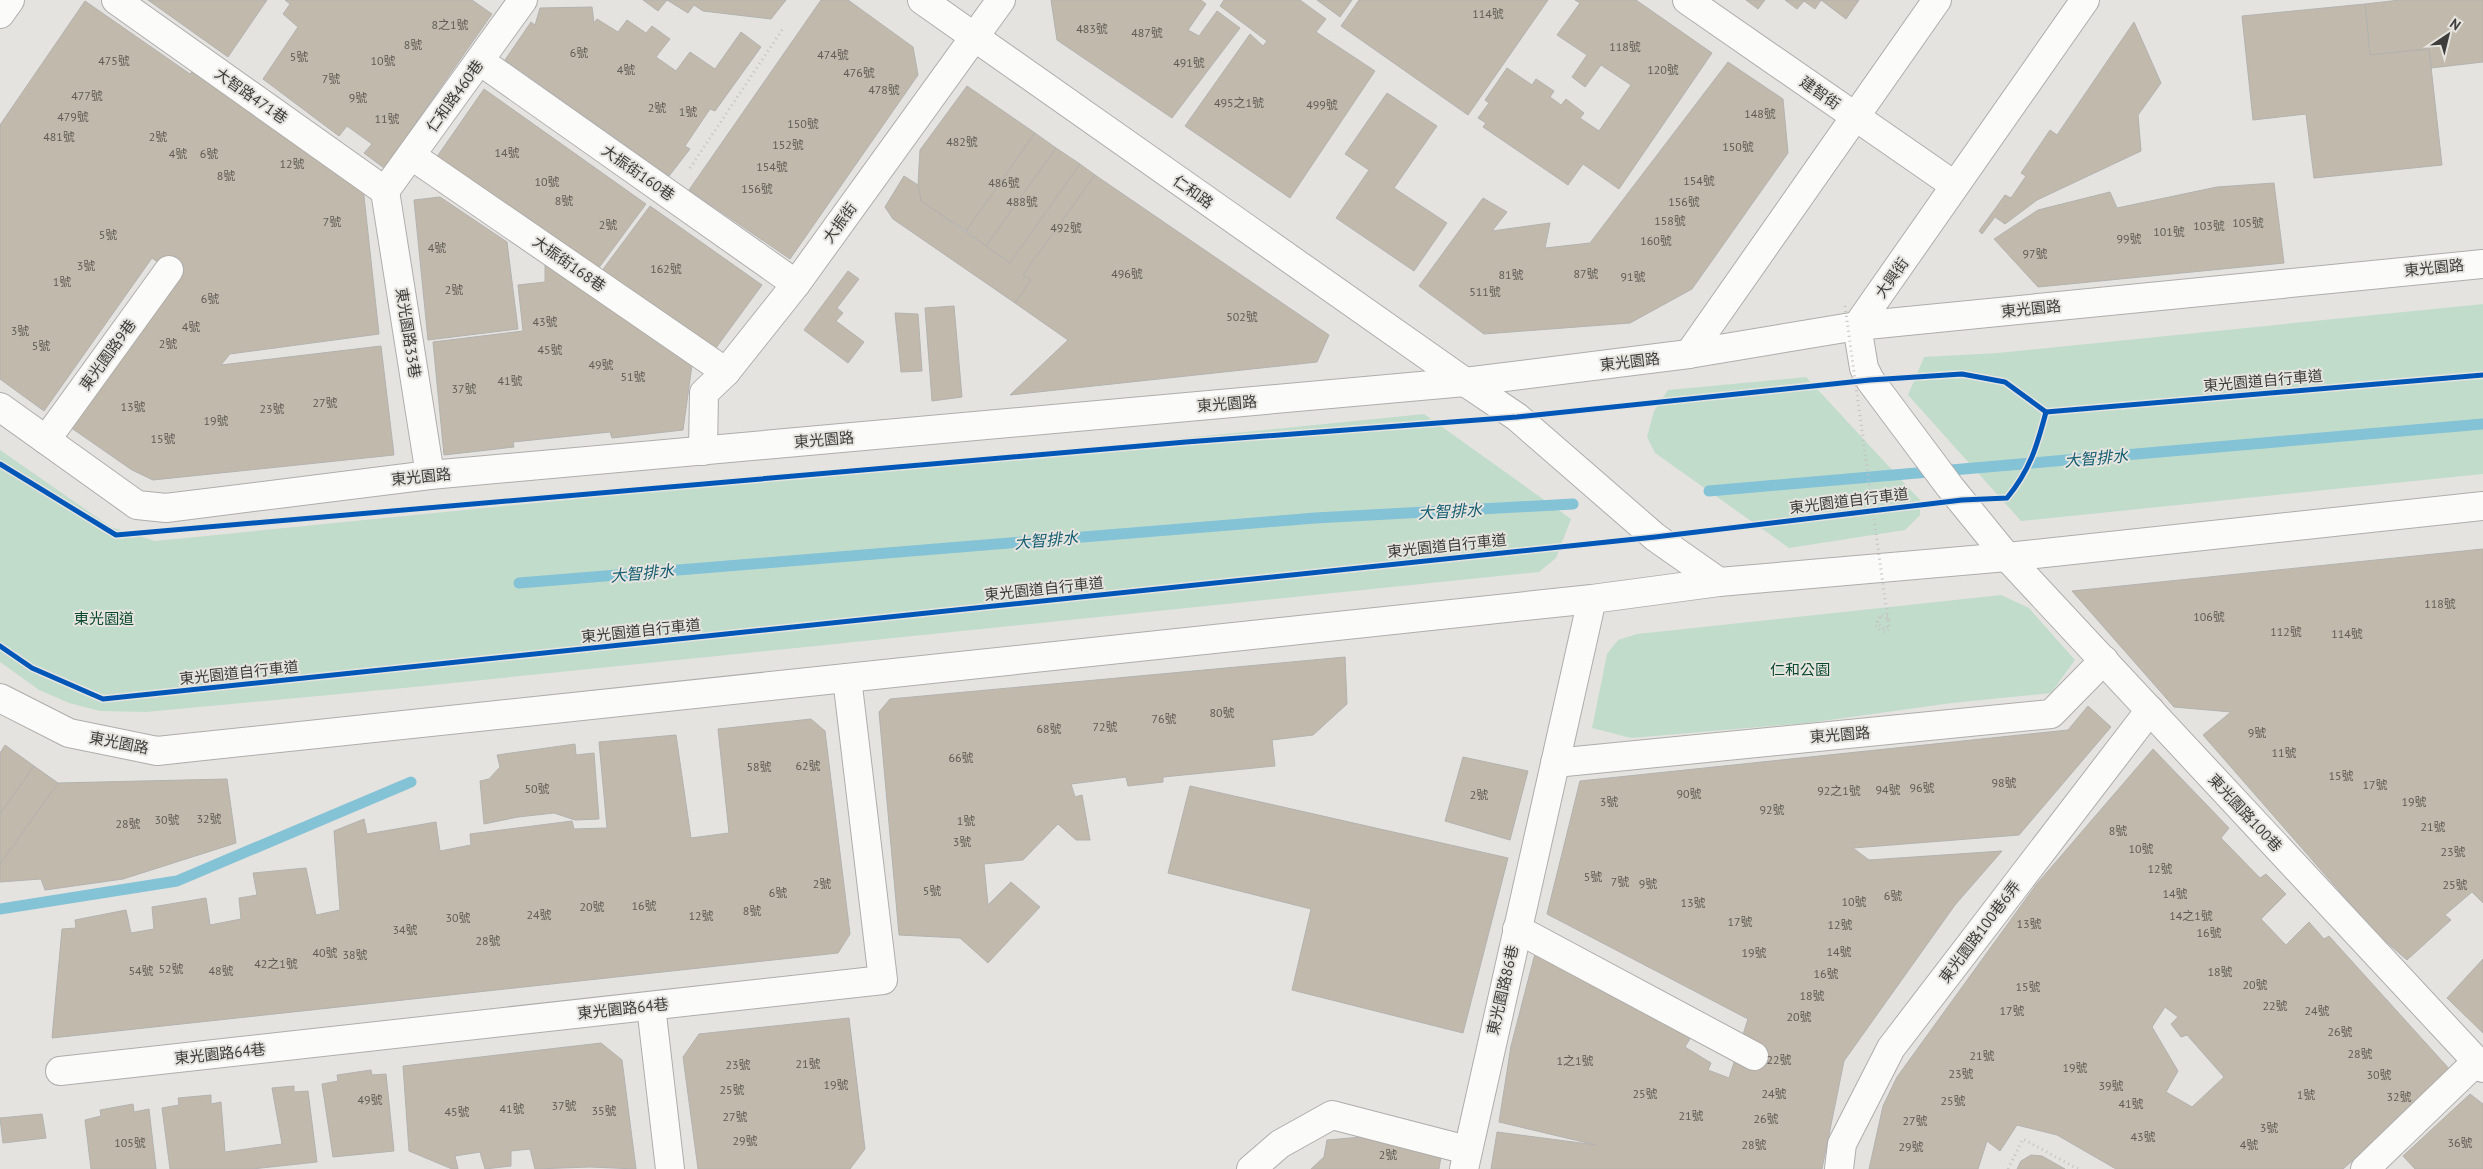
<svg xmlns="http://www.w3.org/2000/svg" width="2483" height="1169" font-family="'PT Sans','Noto Sans TC',sans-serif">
	<rect width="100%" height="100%" fill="#e5e3e0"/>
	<g fill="#c2dccc">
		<polygon points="2483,304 2483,474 2021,521 1908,395 1924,357 1997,353"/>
		<polygon points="1806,377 1920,500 1920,515 1905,530 1789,548 1655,453 1647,437 1654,411 1668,390"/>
		<polygon points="1424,414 1571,519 1556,558 1539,572 404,688 146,712 100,711 69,703 39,690 0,662 0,450 111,527 155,541"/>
		<polygon points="2001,595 2029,608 2075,660 2051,693 1952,703 1808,723 1631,738 1592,728 1607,654 1618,640 1637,634"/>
	</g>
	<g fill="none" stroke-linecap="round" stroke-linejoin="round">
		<g stroke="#84c2d6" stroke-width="11">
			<polyline points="1709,491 2483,424"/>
			<polyline points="519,583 1315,518 1573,504"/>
			<polyline points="0,909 177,881 411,782"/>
		</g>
	</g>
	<g fill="#c1b9ab" stroke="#b3b2b0" fill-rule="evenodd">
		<polygon points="148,0 267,0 228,57"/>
		<polygon points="285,0 472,0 492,14 384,168 364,153 372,144 347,126 339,136 263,79 298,27 283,14 290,4"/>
		<polygon points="643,0 786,0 771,19 703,11 694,5 688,13 667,0 658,11"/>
		<polygon points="821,0 848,0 913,47 918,75 790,259 689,190"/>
		<polygon points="1051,0 1201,0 1206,4 1188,30 1199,36 1217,11 1240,28 1172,118 1057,40"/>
		<polygon points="1224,0 1300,0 1326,19 1316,32 1375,71 1290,198 1185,126 1250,34 1263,46 1267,41 1220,6"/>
		<polygon points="1317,0 1352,0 1340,17"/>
		<polygon points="1359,0 1548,0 1468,115 1341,26"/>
		<polygon points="1575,0 1636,0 1712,53 1619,189 1583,164 1568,185 1483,127 1486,123 1478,118 1489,103 1485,100 1507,68 1532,85 1536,79 1554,91 1550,97 1561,105 1566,99 1584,113 1580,118 1599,131 1631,85 1601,65 1585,87 1572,77 1587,55 1557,35 1580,3"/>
		<polygon points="1746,0 1765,0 1758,9"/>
		<polygon points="1785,0 1859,0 1846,19 1821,0 1815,9 1804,1 1797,9"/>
		<polygon points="2400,0 2483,0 2483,62 2431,68 2429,49 2370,55 2365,4"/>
		<polygon points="85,1 190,74 196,68 363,187 379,334 230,354 221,365 381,346 394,455 153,480 132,470 70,427 176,275 152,258 44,411 0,379 0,125"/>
		<polygon points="2365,4 2370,55 2429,49 2442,165 2314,178 2306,114 2253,120 2242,16"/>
		<polygon points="592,7 594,23 597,19 618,32 627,20 646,33 652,26 670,39 656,57 676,71 690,52 715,69 741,32 761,47 715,111 710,109 685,146 690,149 669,176 505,60 531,22 535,25 540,8"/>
		<polygon points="2134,22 2161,83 2138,115 2141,151 2037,200 2005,224 1995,217 1982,234 1979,231 2005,195 2011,198 2026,176 2021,173 2050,130 2057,135"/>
		<polygon points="1728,62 1783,99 1788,153 1692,289 1630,323 1484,334 1419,286 1483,198 1507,212 1492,231 1550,223 1545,248 1590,243"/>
		<polygon points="967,86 1035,133 966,231 921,201 918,185 920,150"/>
		<polygon points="484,89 646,204 595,273 434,161"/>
		<polygon points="1387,93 1437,126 1394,188 1447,223 1414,271 1336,218 1369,170 1345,154"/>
		<polygon points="1035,133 1056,148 986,246 966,231"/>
		<polygon points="1056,148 1080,164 1010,263 986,246"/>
		<polygon points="1080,164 1095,175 1023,275 1031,280 1015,303 893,219 885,207 904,176 918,185 921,201 1010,263"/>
		<polygon points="1095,175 1329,335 1317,362 1010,395 1068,340 1015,303 1031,280 1023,275"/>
		<polygon points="2274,183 2284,263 2038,287 1994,239 2038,210 2110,192 2117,208 2217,187"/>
		<polygon points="440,197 507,242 518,329 428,340 414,200"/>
		<polygon points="650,206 762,285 713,352 598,276"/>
		<polygon points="545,265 692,365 683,430 612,438 610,432 513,442 514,447 444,455 433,342 523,331 518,285 545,282"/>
		<polygon points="848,271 859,279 837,308 843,313 836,321 864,342 848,363 804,330"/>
		<polygon points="954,306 962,397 932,401 925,308"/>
		<polygon points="895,313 918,314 922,371 901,372"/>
		<polygon points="2483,549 2483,903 2472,892 2445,915 2451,920 2407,960 2376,933 2203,735 2231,712 2174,707 2072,591"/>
		<polygon points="1345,657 1347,704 1313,735 1272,740 1275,766 1163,777 1163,782 1128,786 1126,777 1071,784 1075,797 1082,795 1090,840 1076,840 1058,824 1023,860 984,864 988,905 1011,882 1040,907 988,963 960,938 899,935 879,712 890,699"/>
		<polygon points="2088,706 2111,727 2019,835 1853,848 1869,860 2002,851 1955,905 1844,1061 1822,1169 1491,1169 1497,1132 1596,1145 1499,1122 1511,1046 1537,946 1694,1032 1685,1047 1711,1063 1708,1070 1729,1078 1748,1019 1547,914 1580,781 2068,730"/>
		<polygon points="811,719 825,731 850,934 838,953 52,1038 62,929 76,928 75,920 126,910 131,933 154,929 152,907 206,898 210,925 241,919 239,898 257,895 253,873 306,868 316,915 340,910 334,831 364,819 367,834 436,822 440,851 471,845 470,834 572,821 574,829 607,828 599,742 676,735 691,838 729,833 718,729"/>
		<polygon points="575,744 576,755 594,753 599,819 575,820 554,813 518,817 484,824 480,781 489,779 500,767 497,755"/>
		<polygon points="5,745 34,766 0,814 0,753"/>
		<path d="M2153,749L2229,828L2221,838L2260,878L2266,874L2286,894L2261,919L2286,945L2309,922L2324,939L2329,936L2452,1072L2343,1169H2116L2057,1135L2017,1125L2000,1151L1987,1141L1978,1169H1869L1883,1106L1897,1077L2036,885ZM2165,1007L2178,1017L2171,1024L2181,1037L2187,1035L2224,1077L2192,1107L2166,1092L2178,1071L2152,1027Z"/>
		<polygon points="1463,757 1528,771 1510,840 1445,821"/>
		<polygon points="34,766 58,783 0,864 0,814"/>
		<polygon points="227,779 236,843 123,879 45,890 41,879 0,882 0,864 58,783"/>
		<polygon points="1190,786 1508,858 1463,1033 1292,990 1311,909 1168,873"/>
		<polygon points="2483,959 2483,1033 2447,998"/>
		<polygon points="849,1018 865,1149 850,1169 698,1169 683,1057 699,1034"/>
		<polygon points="601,1043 622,1060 636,1169 590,1167 535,1169 530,1149 511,1151 511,1166 485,1169 480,1152 455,1156 458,1169 452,1169 409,1151 403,1066"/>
		<polygon points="371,1070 372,1075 386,1074 394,1151 333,1157 322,1084 338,1081 337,1075"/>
		<polygon points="294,1086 294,1092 308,1091 317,1162 252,1169 170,1169 162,1108 179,1105 178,1098 211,1095 211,1104 221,1102 225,1152 282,1144 272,1088"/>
		<polygon points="2470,1094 2483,1104 2483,1169 2415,1169 2403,1156"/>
		<polygon points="133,1104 134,1112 149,1109 156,1169 91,1169 85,1120 101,1116 100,1110"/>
		<polygon points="42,1114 46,1138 3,1143 0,1118"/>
		<polygon points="1385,1135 1442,1151 1439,1169 1311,1169 1324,1157 1327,1140"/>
		<polygon points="2031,1155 2042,1156 2065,1169 2017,1169 2021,1161"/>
	</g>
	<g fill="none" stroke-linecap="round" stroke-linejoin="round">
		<defs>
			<g id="minor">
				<polyline points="116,0 385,191"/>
				<polyline points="922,0 1465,382 1517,417 1655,537 1719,582"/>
				<polyline points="1687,0 1954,185"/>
				<polyline points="2085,0 1857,326 1864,368 1870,380 1950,487 2007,557 2483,1068"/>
				<polyline points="0,14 10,0"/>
				<polyline points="480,61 796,284"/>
				<polyline points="412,156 726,372"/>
				<polyline points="385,191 430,475"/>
				<polyline points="385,191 523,0"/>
				<polyline points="1689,354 1937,0"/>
				<polyline points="0,407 137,505 166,508 430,475 1465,382 1689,354 1857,326 2483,264"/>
				<polyline points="46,440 169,270"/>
				<polyline points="703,451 704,393 726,372 796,284 1001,0"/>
				<polyline points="0,698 69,733 157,751 1592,599 1719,582 2007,557 2483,506"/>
				<polyline points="1555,763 2051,714 2104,660"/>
				<polyline points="1517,929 1754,1056"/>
				<polyline points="651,1006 670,1169"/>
				<polyline points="60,1071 883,980 847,678"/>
				<polyline points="1251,1169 1280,1144 1332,1115 1467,1150"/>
				<polyline points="1464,1169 1592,599"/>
				<polyline points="1839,1169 1842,1144 1891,1048 2150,710"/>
				<polyline points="2365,1169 2476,1062"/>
			</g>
		</defs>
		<use href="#minor" stroke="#afadab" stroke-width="30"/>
		<g stroke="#c3c2c2" stroke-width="3" stroke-dasharray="1 4" stroke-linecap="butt">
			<polyline points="690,168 784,27"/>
			<polyline points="1888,621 1887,627 1884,629 1877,623 1881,618 1890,619 1889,629 1885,632 1880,630 1875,625 1880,615 1890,616"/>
			<polyline points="2008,1169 2023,1139 2078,1169"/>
		</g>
		<use href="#minor" stroke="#fbfbfa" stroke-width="28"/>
		<polyline stroke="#c3c2c2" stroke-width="3" stroke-dasharray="1 4" stroke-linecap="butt" points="1845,306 1888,621"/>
		<defs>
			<g id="cycleway">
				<polyline points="0,464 116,535 1186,442 1517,417 1870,380 1962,374 2005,382 2046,412 2483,375"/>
				<path d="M0,646L32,668L103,699L1655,537L1962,500L2007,498C2030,470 2037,446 2046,412"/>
			</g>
		</defs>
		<use href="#cycleway" stroke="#e6e4df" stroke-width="8"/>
		<use href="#cycleway" stroke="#0057b8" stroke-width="5"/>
	</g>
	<g text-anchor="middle" stroke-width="4" stroke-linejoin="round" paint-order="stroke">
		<g font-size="12" fill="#5f5c57">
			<text x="1488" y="18">114號</text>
			<text x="450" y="29">8之1號</text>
			<text x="1092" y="33">483號</text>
			<text x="1147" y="37">487號</text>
			<text x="413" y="49">8號</text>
			<text x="1625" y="51">118號</text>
			<text x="579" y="57">6號</text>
			<text x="833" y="59">474號</text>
			<text x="299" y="61">5號</text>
			<text x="114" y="65">475號</text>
			<text x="383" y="65">10號</text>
			<text x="1189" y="67">491號</text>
			<text x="626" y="74">4號</text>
			<text x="1663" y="74">120號</text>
			<text x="859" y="77">476號</text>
			<text x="331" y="83">7號</text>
			<text x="884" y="94">478號</text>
			<text x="87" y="100">477號</text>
			<text x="358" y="102">9號</text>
			<text x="1239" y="107">495之1號</text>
			<text x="1322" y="109">499號</text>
			<text x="657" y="112">2號</text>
			<text x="688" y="116">1號</text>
			<text x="1760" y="118">148號</text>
			<text x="73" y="121">479號</text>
			<text x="387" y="123">11號</text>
			<text x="803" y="128">150號</text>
			<text x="59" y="141">481號</text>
			<text x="158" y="141">2號</text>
			<text x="962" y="146">482號</text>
			<text x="788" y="149">152號</text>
			<text x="1738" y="151">150號</text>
			<text x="507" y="157">14號</text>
			<text x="178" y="158">4號</text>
			<text x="209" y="158">6號</text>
			<text x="292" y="168">12號</text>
			<text x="772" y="171">154號</text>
			<text x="226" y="180">8號</text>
			<text x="1699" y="185">154號</text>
			<text x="547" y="186">10號</text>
			<text x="1004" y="187">486號</text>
			<text x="757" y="193">156號</text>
			<text x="564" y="205">8號</text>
			<text x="1022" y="206">488號</text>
			<text x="1684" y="206">156號</text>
			<text x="1670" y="225">158號</text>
			<text x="332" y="226">7號</text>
			<text x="2248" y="227">105號</text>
			<text x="608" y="229">2號</text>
			<text x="2209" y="230">103號</text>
			<text x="1066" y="232">492號</text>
			<text x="2169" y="236">101號</text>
			<text x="108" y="239">5號</text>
			<text x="2129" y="243">99號</text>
			<text x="1656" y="245">160號</text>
			<text x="437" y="252">4號</text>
			<text x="2035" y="258">97號</text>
			<text x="86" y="270">3號</text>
			<text x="666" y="273">162號</text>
			<text x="1127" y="278">496號</text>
			<text x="1586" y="278">87號</text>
			<text x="1511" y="279">81號</text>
			<text x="1633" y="281">91號</text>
			<text x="62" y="286">1號</text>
			<text x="454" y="294">2號</text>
			<text x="1485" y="296">511號</text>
			<text x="210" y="303">6號</text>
			<text x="1242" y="321">502號</text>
			<text x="545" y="326">43號</text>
			<text x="191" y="331">4號</text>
			<text x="20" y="335">3號</text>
			<text x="168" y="348">2號</text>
			<text x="41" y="350">5號</text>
			<text x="550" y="354">45號</text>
			<text x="601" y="369">49號</text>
			<text x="633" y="381">51號</text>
			<text x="510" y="385">41號</text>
			<text x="464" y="393">37號</text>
			<text x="325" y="407">27號</text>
			<text x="133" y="411">13號</text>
			<text x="272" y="413">23號</text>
			<text x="216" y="425">19號</text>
			<text x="163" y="443">15號</text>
			<text x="2440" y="608">118號</text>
			<text x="2209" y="621">106號</text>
			<text x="2286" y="636">112號</text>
			<text x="2347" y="638">114號</text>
			<text x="1222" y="717">80號</text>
			<text x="1164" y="723">76號</text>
			<text x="1105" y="731">72號</text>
			<text x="1049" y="733">68號</text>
			<text x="2257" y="737">9號</text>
			<text x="2284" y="757">11號</text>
			<text x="961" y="762">66號</text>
			<text x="808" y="770">62號</text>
			<text x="759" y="771">58號</text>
			<text x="2341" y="780">15號</text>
			<text x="2004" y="787">98號</text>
			<text x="2375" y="789">17號</text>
			<text x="1922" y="792">96號</text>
			<text x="537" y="793">50號</text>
			<text x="1888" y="794">94號</text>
			<text x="1839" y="795">92之1號</text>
			<text x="1689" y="798">90號</text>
			<text x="1479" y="799">2號</text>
			<text x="1609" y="806">3號</text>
			<text x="2414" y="806">19號</text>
			<text x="1772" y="814">92號</text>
			<text x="209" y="823">32號</text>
			<text x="167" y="824">30號</text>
			<text x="966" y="825">1號</text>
			<text x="128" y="828">28號</text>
			<text x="2433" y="831">21號</text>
			<text x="2118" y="835">8號</text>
			<text x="962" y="846">3號</text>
			<text x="2141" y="853">10號</text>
			<text x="2453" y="856">23號</text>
			<text x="2160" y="873">12號</text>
			<text x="1593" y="881">5號</text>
			<text x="1620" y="886">7號</text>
			<text x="822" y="888">2號</text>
			<text x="1648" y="888">9號</text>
			<text x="2455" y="889">25號</text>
			<text x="932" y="895">5號</text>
			<text x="778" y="897">6號</text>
			<text x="2175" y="898">14號</text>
			<text x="1893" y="900">6號</text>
			<text x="1854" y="906">10號</text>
			<text x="1693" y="907">13號</text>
			<text x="644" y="910">16號</text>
			<text x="592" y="911">20號</text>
			<text x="752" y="915">8號</text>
			<text x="539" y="919">24號</text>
			<text x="701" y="920">12號</text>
			<text x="2191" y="920">14之1號</text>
			<text x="458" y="922">30號</text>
			<text x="1740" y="926">17號</text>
			<text x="2029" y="928">13號</text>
			<text x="1840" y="929">12號</text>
			<text x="405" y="934">34號</text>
			<text x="2209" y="937">16號</text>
			<text x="488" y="945">28號</text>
			<text x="1839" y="956">14號</text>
			<text x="325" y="957">40號</text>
			<text x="1754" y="957">19號</text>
			<text x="355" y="959">38號</text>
			<text x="276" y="968">42之1號</text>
			<text x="171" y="973">52號</text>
			<text x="141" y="975">54號</text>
			<text x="221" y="975">48號</text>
			<text x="2220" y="976">18號</text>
			<text x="1826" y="978">16號</text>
			<text x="2255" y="989">20號</text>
			<text x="2028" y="991">15號</text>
			<text x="1812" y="1000">18號</text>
			<text x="2275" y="1010">22號</text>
			<text x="2012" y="1015">17號</text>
			<text x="2317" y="1015">24號</text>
			<text x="1799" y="1021">20號</text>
			<text x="2340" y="1036">26號</text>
			<text x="2360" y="1058">28號</text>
			<text x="1982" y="1060">21號</text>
			<text x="1779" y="1064">22號</text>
			<text x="1575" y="1065">1之1號</text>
			<text x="808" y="1068">21號</text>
			<text x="738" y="1069">23號</text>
			<text x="2075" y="1072">19號</text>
			<text x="1961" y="1078">23號</text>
			<text x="2379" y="1079">30號</text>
			<text x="836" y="1089">19號</text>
			<text x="2111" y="1090">39號</text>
			<text x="732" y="1094">25號</text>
			<text x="1645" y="1098">25號</text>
			<text x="1774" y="1098">24號</text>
			<text x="2306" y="1099">1號</text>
			<text x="2399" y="1101">32號</text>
			<text x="370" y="1104">49號</text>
			<text x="1953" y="1105">25號</text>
			<text x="2131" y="1108">41號</text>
			<text x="564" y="1110">37號</text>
			<text x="512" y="1113">41號</text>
			<text x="604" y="1115">35號</text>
			<text x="457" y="1116">45號</text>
			<text x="1691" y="1120">21號</text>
			<text x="735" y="1121">27號</text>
			<text x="1766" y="1123">26號</text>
			<text x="1915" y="1125">27號</text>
			<text x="2269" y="1132">3號</text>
			<text x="2143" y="1141">43號</text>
			<text x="745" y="1145">29號</text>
			<text x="130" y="1147">105號</text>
			<text x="2460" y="1147">36號</text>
			<text x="1754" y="1149">28號</text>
			<text x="2249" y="1149">4號</text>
			<text x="1911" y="1151">29號</text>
			<text x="1388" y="1159">2號</text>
		</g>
		<g font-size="15" fill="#3e3d3b" stroke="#e6e4df">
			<text transform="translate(1820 93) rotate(35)" y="5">建智街</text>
			<text transform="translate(251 96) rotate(35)" y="5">大智路471巷</text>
			<text transform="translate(455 96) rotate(-54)" y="5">仁和路460巷</text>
			<text transform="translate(638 173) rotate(35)" y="5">大振街160巷</text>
			<text transform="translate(1193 192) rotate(35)" y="5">仁和路</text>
			<text transform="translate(840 223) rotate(-54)" y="5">大振街</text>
			<text transform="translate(569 264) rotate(35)" y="5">大振街168巷</text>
			<text transform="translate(2434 268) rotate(-6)" y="5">東光園路</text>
			<text transform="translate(1892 278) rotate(-55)" y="5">大興街</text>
			<text transform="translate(2031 309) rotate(-6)" y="5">東光園路</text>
			<text transform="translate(408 333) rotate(81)" y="5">東光園路33巷</text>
			<text transform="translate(108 355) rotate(-54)" y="5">東光園路9巷</text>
			<text transform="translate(1630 362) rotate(-7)" y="5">東光園路</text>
			<text transform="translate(2263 381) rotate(-5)" y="5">東光園道自行車道</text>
			<text transform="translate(1227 404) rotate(-5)" y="5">東光園路</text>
			<text transform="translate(824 440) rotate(-5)" y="5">東光園路</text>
			<text transform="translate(421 477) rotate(-6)" y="5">東光園路</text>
			<text transform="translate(1849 501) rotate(-7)" y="5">東光園道自行車道</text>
			<text transform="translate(1447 546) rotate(-6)" y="5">東光園道自行車道</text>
			<text transform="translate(1044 589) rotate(-6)" y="5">東光園道自行車道</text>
			<text transform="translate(641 631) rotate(-6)" y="5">東光園道自行車道</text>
			<text transform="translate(239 673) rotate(-6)" y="5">東光園道自行車道</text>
			<text transform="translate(1840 735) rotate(-5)" y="5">東光園路</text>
			<text transform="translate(119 743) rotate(11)" y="5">東光園路</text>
			<text transform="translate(2245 813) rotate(47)" y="5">東光園路100巷</text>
			<text transform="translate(1980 932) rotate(-53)" y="5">東光園路100巷6弄</text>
			<text transform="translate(1503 990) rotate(-77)" y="5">東光園路86巷</text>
			<text transform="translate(623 1009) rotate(-6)" y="5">東光園路64巷</text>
			<text transform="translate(220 1054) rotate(-6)" y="5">東光園路64巷</text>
		</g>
		<g font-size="15" fill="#0a482f" stroke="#e6e4df">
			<text x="104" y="624">東光園道</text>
			<text x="1800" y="675">仁和公園</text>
		</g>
		<g font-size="16" font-style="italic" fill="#165f73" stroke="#e6e4df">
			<text transform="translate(2096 458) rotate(-5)" y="6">大智排水</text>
			<text transform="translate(1450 511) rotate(-3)" y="6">大智排水</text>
			<text transform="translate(1046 540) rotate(-5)" y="6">大智排水</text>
			<text transform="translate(642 573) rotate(-5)" y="6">大智排水</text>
		</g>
	</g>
	<g transform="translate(2448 35) rotate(35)" stroke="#e6e4df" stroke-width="4" paint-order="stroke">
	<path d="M0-4L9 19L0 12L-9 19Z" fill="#3e3d3b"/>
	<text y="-8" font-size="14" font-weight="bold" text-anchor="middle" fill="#3e3d3b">N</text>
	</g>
</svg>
